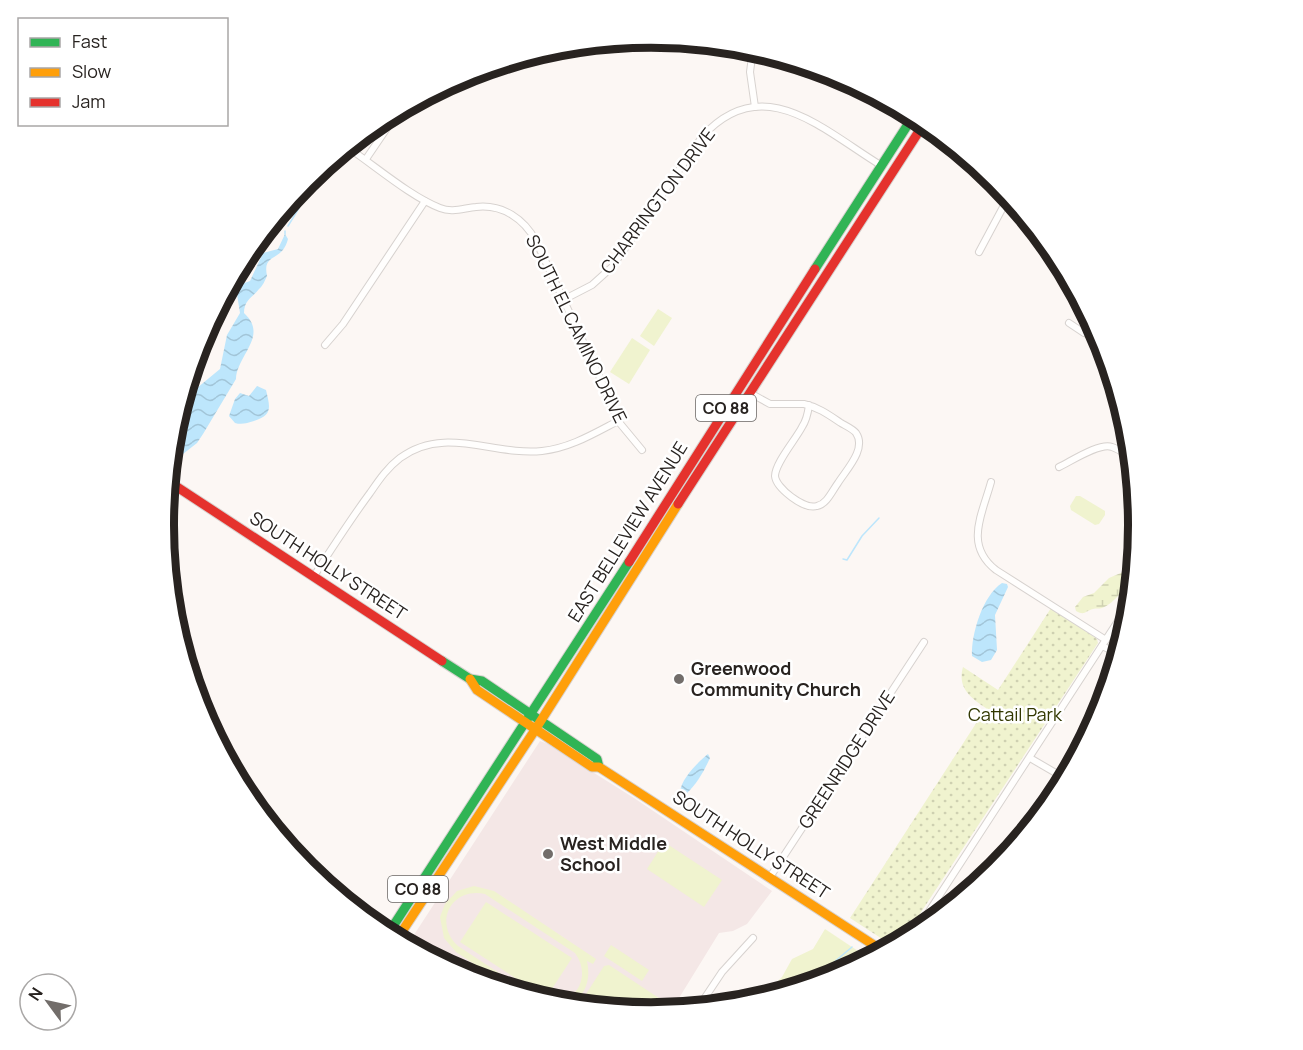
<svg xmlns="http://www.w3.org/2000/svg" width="1303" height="1050" font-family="Manrope,sans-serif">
	<defs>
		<pattern id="wetland-marsh" width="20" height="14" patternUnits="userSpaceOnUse" patternTransform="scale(1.5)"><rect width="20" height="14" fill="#f0f3cf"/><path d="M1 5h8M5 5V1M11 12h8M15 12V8" fill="none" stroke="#ced0b1"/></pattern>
		<pattern id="park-dots" width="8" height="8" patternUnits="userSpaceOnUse" patternTransform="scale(1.5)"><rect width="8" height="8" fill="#f0f3cf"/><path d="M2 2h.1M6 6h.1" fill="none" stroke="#ced0b1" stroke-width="1.8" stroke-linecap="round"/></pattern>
		<pattern id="water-waves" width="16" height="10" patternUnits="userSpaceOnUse" patternTransform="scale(1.5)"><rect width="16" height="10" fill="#bde6fc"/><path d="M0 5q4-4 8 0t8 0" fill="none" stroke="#a2c5d8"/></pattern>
	</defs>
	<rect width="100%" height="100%" fill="#fcf7f4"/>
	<polygon fill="#f4e7e6" points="540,741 548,744 634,798 772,891 747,924 733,931 719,933 671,1011 651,1012 556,1003 465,975 410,941"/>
	<g fill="#f0f3cf">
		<polygon points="658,309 672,318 654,346 640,336"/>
		<polygon points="632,338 650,350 629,384 610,372"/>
		<polygon points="1076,496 1080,496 1105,511 1105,515 1099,524 1095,525 1071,510 1070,506"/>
		<polygon points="664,842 722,880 704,907 647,869"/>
		<path d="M474,886L494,891L596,959L593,964L587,961C591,979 586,994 571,1005L555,1003C580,999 590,973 575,953L485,894C451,887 433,923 458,946L534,996L513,990L456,952L444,938L440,917L445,904L457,891Z"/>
		<polygon points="486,902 572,958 546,998 460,942"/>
		<polygon points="825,929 861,953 852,968 838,976 758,1000 782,977 792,959 813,949"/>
		<polygon points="611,945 649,970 642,981 604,956"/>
		<polygon points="609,965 671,1006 668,1011 651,1012 579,1005 604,966"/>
	</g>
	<path fill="url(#wetland-marsh)" d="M1127,565L1135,569C1133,581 1114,604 1102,608C1099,609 1096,608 1093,609C1085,611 1085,616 1076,611L1075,607L1083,597L1094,593L1109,578L1123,572Z"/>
	<path fill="url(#park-dots)" d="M1051,608L1097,639L1098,643L902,941L893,946L850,918L986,708C971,698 957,688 963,667L998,690Z"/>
	<g fill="url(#water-waves)">
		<path d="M285,234L288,239C282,263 262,252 267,276C265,280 263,286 259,289C252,298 244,300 244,313C269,336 237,355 236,379L203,434L197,443L183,454L171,452L173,430L179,412L197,388L220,369L227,335L240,313L236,288L239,285L250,281L263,253L278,249Z"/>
		<path d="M257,386L266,390C270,407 273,415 254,421C247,423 242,425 235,423L229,416L235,399L240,393L249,396Z"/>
		<path d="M1002,583L1007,584L1008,587L995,615L997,650L991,660L982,662L972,656C971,634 983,595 1002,583Z"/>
		<path d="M708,754L710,758C704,771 697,784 686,794L680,792C681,779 698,762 708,754Z"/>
	</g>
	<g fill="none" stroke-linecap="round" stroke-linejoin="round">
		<g stroke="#bde6fc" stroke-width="1.5">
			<polyline points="288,226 299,208"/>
			<polyline points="285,231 285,234"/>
			<polyline points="843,559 847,560 862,536 879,518"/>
			<polyline points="772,996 833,963 852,947"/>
		</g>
		<defs>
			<g id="street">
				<polyline points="753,49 750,72 755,107"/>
				<polyline points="463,76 484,71 499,64"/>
				<path d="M347,147C374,165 411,197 440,208C452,213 464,208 476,207C503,204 524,219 536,241L600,378L618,421L642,450"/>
				<polyline points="366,159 400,109"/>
				<polyline points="979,252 1009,196"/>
				<path d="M563,300L592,285L612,267L702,137C763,69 824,131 882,166"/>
				<polyline points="1069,323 1084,333 1102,339"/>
				<polyline points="325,345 343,324 425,201"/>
				<path d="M750,393L770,404H804C818,407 829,415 841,423C846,426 853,429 856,433C867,449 846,470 838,483C832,491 827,504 817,506C804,510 776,488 775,476C775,463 796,439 802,427C806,421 808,413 809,405"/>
				<path d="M1059,467C1070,462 1100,442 1112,447C1119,449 1126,455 1133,459"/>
				<path d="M991,482C982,515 964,545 996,570L1106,640"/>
				<path d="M314,576C332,548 350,520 370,493C379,480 387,468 400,458C445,425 493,456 542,451C570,448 593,434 618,421"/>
				<polyline points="1102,646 1119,654"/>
				<polyline points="1030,758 1066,779"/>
				<polyline points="770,877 924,642"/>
				<polyline points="913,936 1131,601"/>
				<polyline points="698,1008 722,972 753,938"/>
			</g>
			<g id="fast">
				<polyline points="815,269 914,115"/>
				<polyline points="442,661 470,679 482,681 597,759 599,767"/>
				<polyline points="388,934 629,562"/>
			</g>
			<g id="slow">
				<polyline points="470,679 477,690 592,767 599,767 883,951"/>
				<polyline points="397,939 535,730 678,504"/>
			</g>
			<g id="jam">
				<polyline points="168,481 442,661"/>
				<polyline points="678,504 925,122"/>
				<polyline points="629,562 815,269"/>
			</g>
		</defs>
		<use href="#street" stroke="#d7d2cf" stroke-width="8"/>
		<use href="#fast" stroke="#d7d2cf" stroke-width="11"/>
		<use href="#slow" stroke="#d7d2cf" stroke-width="11"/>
		<use href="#jam" stroke="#d7d2cf" stroke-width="11"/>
		<use href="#street" stroke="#fffefd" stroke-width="6"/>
		<use href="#fast" stroke="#30b455" stroke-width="9"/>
		<use href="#slow" stroke="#ff9f0a" stroke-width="9"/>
		<use href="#jam" stroke="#e5322d" stroke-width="9"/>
	</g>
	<g fill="#726d6a" stroke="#fff" stroke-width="2">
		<circle cx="679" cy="679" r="6"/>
		<circle cx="548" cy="854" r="6"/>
	</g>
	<g text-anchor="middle" stroke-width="5" stroke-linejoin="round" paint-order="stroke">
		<g fill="#fff" stroke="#686563" stroke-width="1.5">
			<rect x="696" y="395" width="60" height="26" rx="4.5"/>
			<rect x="388" y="876" width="60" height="26" rx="4.5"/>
		</g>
		<g font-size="16" font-weight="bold" fill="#282320">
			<text x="726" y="414">CO 88</text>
			<text x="418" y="895">CO 88</text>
		</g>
		<g font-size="18" fill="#282320" stroke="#fff">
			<text transform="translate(658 201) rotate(-53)" y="6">CHARRINGTON DRIVE</text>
			<text transform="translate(576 329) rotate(64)" y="6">SOUTH EL CAMINO DRIVE</text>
			<text transform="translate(628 532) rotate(-58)" y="6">EAST BELLEVIEW AVENUE</text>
			<text transform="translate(328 566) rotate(33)" y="6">SOUTH HOLLY STREET</text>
			<text transform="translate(847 760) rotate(-57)" y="6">GREENRIDGE DRIVE</text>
			<text transform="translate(751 845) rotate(33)" y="6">SOUTH HOLLY STREET</text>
		</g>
		<g font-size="18" font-weight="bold" fill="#282320" stroke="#fff" text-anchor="start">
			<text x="691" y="675">Greenwood<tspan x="691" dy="21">Community Church</tspan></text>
			<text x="560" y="850">West Middle<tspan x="560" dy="21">School</tspan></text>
		</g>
		<g font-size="18" fill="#323800" stroke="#fff">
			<text x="1015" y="721">Cattail Park</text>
		</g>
	</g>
	<path d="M0 0H1303V1050H0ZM174 525a477 477 0 1 1 954 0a477 477 0 1 1-954 0Z" fill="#fff" fill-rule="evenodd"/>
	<path fill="none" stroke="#282320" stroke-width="8" d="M174 525a477 477 0 1 1 954 0a477 477 0 1 1-954 0Z"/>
	<rect x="18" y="18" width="210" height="108" fill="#ffffff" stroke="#a9a7a6" stroke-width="1.5"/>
	<rect x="30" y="38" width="30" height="9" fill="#30b455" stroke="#a9a7a6" stroke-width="1.5"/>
	<text x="72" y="48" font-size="18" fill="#282320">Fast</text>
	<rect x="30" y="68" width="30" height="9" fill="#ff9f0a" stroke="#a9a7a6" stroke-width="1.5"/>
	<text x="72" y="78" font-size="18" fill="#282320">Slow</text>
	<rect x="30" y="98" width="30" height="9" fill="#e5322d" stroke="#a9a7a6" stroke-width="1.5"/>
	<text x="72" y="108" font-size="18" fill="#282320">Jam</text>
	<g transform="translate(48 1002) rotate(303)"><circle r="28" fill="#ffffff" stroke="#a9a7a6" stroke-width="1.5"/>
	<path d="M0-4.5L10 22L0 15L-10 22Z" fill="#726d6a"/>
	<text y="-9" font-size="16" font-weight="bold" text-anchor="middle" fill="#282320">N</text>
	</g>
</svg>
